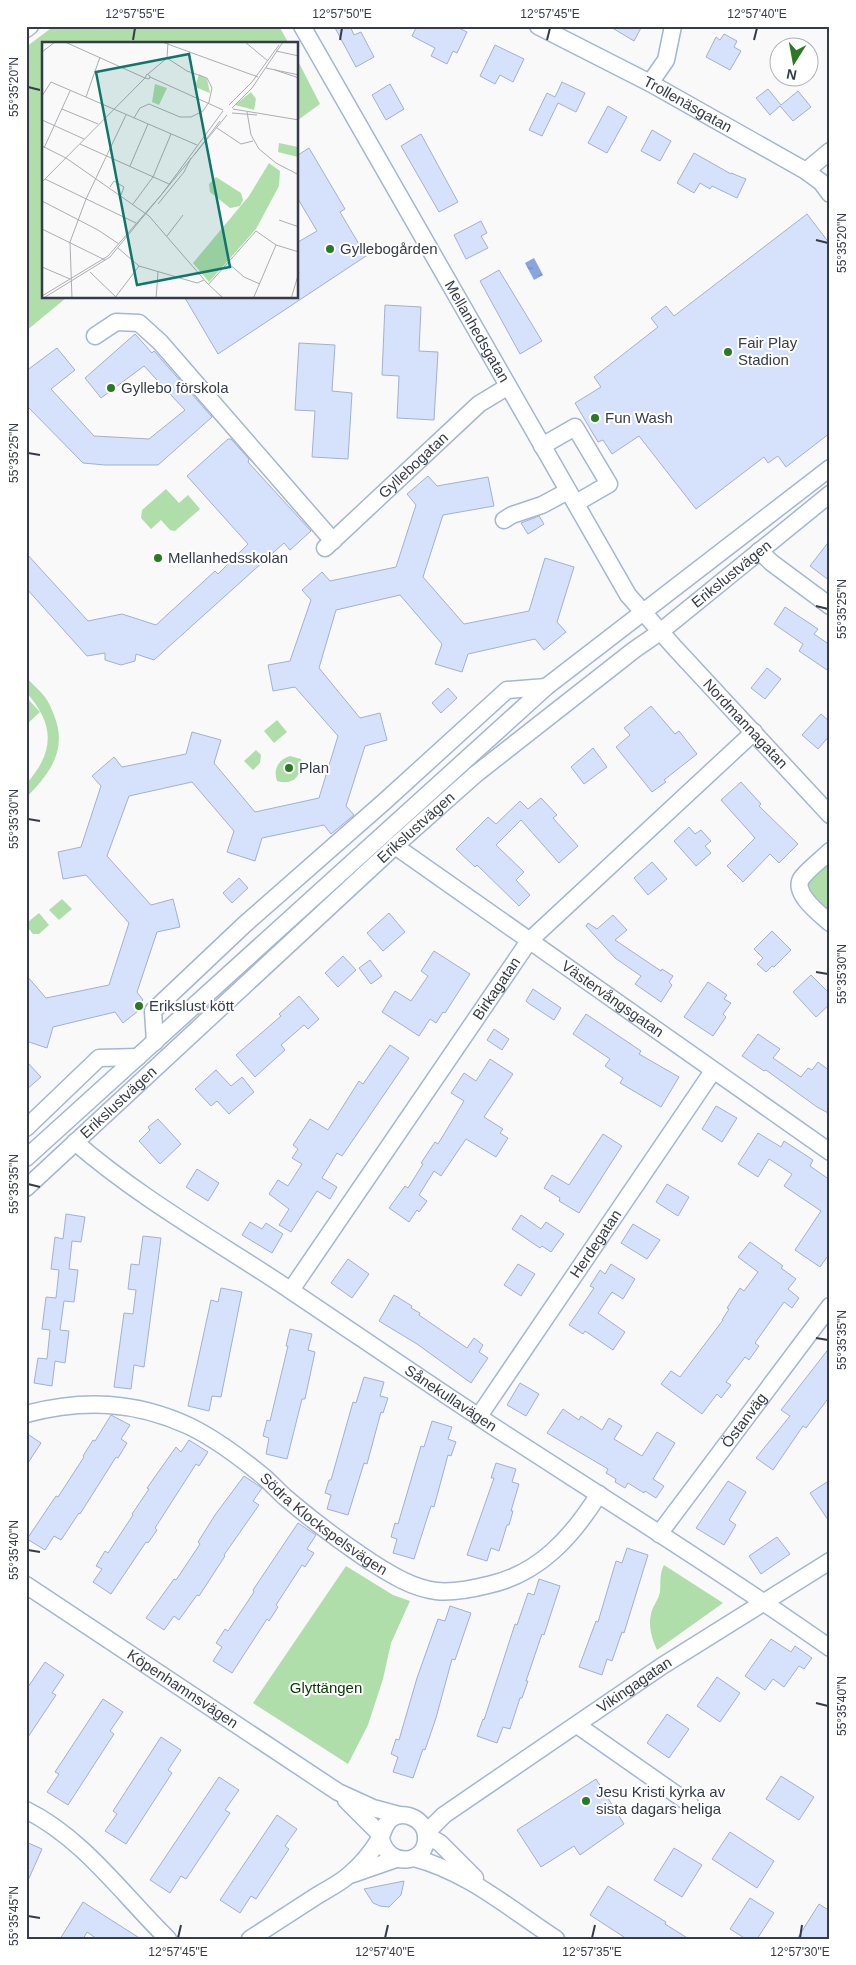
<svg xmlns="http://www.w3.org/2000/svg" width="856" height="1965" font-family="Helvetica,sans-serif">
	<defs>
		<pattern id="water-ripples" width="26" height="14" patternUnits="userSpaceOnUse" patternTransform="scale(1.25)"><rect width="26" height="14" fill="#89a5e0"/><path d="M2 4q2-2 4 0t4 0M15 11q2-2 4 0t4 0" fill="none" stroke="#7188b8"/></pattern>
	</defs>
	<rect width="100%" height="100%" fill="#f9f9f9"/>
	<g fill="#b0deaa">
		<polygon points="54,26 279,26 289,44 44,44 44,298 66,298 26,331 26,47"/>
		<polygon points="298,61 320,104 298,120"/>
		<polygon points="166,489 179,503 188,495 200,509 175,531 170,530 161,520 151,529 141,518 142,510"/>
		<path d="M26,677C33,685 42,692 47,700C50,705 52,710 54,715C68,750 50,773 26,798V784C55,752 55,724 26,692Z"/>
		<polygon points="26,697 40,712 26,725"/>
		<polygon points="277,720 287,732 274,743 264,731"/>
		<polygon points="256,750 261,755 260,763 253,770 244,761"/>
		<path d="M290,756L301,759C303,775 293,786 277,781C273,769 278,760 290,756Z"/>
		<polygon points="830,863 830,913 808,890 807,883"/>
		<polygon points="62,899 72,909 59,920 49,910"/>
		<polygon points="39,913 49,925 39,934 33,934 28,928 28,922"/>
		<path d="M664,1565L723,1603L657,1650C652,1639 648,1626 651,1614C652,1607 658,1601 660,1592C661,1582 659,1575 664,1565Z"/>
		<polygon points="346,1566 393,1595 410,1601 391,1643 383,1679 368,1725 348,1764 253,1703"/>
	</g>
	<polygon fill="url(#water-ripples)" points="534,258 543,275 534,280 525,263"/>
	<g fill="#d6e2fc" stroke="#a1b1d1">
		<polygon points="334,26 350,26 354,35 361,32 374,57 356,67"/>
		<polygon points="417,26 455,26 467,32 457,53 453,51 447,64 431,56 435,48 412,36"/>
		<polygon points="609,26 642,26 634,41"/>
		<polygon points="724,34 737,41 734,47 741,51 730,70 706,57 716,37 720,40"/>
		<polygon points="495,45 524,59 513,82 500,75 495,84 480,76"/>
		<polygon points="562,82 585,93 576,112 558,103 542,136 529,130 547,93 555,97"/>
		<polygon points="390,84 404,109 386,120 372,95"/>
		<polygon points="768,89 781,105 798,91 811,107 793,121 780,106 770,115 756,98"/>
		<polygon points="608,106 627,117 607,153 588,143"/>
		<polygon points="652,130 671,141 660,161 641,151"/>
		<polygon points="421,134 458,202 439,212 401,146"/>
		<polygon points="309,148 345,209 340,212 366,256 218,354 185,298 298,298 298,242 317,231 298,199 298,155"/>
		<polygon points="694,153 731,174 731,173 746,179 737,198 712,186 710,189 700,183 694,193 677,183"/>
		<polygon points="807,214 830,244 830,433 786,467 778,456 768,463 764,457 696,509 639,436 612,454 603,440 598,442 575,403 601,387 594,377 658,327 651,318 666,306 674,316"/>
		<polygon points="481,221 487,233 481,236 488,248 466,259 454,235"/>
		<polygon points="499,270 542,341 520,354 480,281"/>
		<polygon points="385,305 421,307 419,351 438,352 434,420 397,418 399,376 382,375"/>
		<polygon points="135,334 152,353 154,351 212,417 158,465 105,465 83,463 26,405 26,371 57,348 75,370 51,389 94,436 149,439 185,410 144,366 101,398 85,378"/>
		<polygon points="299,343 335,345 332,391 352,393 348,459 312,457 315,411 295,410"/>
		<polygon points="228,439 231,439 249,459 248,462 311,531 290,550 284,543 154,660 136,654 135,661 121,665 105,660 105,653 87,656 26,588 26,553 88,621 122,614 156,625 215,571 218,574 248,544 187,476"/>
		<polygon points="428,476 437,486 488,477 494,506 443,515 423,577 464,624 529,611 545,558 574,567 557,622 566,632 544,650 535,639 468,654 462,672 435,664 442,644 400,595 336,610 319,668 360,718 380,713 387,740 365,746 346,806 354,815 331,834 324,825 262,838 255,861 227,852 234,831 192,782 129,796 107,856 151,905 173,899 180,927 157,932 137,992 143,1000 140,1003 143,1007 123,1023 115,1012 53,1027 47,1048 26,1041 26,975 46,998 109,985 129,923 86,875 63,879 58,852 81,847 101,786 92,776 114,757 122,767 186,754 192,732 221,740 214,763 255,812 319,798 338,736 295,687 273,691 268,665 290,661 311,600 302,590 322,572 330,581 396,567 416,505 407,494"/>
		<polygon points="539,516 544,524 528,534 521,523"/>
		<polygon points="830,540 830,581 810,566"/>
		<polygon points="785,607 818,629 814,634 830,645 830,672 799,651 803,644 774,624"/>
		<polygon points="767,668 781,679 765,699 751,688"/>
		<polygon points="448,688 457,698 441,713 432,703"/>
		<polygon points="651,706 675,734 679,731 697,754 664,780 666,782 652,792 616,747 630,735 624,728"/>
		<polygon points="821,714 830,722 830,735 818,749 802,735"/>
		<polygon points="593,748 607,767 584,784 571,767"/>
		<polygon points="741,782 761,804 759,806 798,844 779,863 770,854 743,882 727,866 755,838 721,800"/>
		<polygon points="541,798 557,815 553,818 578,846 559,863 521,820 496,845 524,872 516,880 530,895 519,906 477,865 475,867 456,849 488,817 496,824 520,801 528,809"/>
		<polygon points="689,827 695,834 701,830 711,841 705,846 711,853 696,866 674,841"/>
		<polygon points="652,862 667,879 648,895 634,878"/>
		<polygon points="239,878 248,888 232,903 223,893"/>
		<polygon points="389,913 405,932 383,951 367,933"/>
		<polygon points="613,915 627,930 615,940 661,971 662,969 673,976 669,982 672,985 661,1002 635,984 641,976 615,958 586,926 588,923 597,929"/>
		<polygon points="772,931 791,950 774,967 772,966 766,972 757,964 763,958 754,949"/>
		<polygon points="434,951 470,974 445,1013 443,1012 436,1023 430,1019 419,1036 382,1012 395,991 411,1001 428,976 421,971"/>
		<polygon points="343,956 356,970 338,987 325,973"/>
		<polygon points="370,960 382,976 371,984 359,968"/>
		<polygon points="811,975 830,994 830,1004 816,1017 793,992"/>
		<polygon points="708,982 727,995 724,999 731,1003 723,1014 726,1017 713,1036 684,1017"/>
		<polygon points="533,989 561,1008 554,1020 528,1003 526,1001"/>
		<polygon points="299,996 319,1019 308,1029 304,1025 281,1045 285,1050 255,1077 236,1055 281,1016 279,1014"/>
		<polygon points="586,1014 641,1051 639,1054 679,1077 661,1107 620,1083 623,1078 605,1066 610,1059 573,1034"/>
		<polygon points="494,1029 509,1039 502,1050 487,1040"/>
		<polygon points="758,1034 780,1049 773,1058 801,1077 808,1068 812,1070 818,1062 830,1071 830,1114 817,1107 766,1070 764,1071 742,1056"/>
		<polygon points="390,1045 409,1058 342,1156 337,1153 322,1178 337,1187 330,1199 317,1191 291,1232 279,1225 289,1209 269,1194 278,1180 288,1186 302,1164 292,1158 298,1149 293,1145 310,1119 328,1130 359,1081 363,1084"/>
		<polygon points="490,1059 513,1074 484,1117 503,1129 500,1133 508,1138 496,1157 466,1139 441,1176 434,1171 419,1195 427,1201 419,1212 417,1210 409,1222 389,1208 405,1186 408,1188 423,1164 421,1163 435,1142 438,1144 464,1101 451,1093 464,1073 476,1081"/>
		<polygon points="26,1061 41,1077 26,1090"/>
		<polygon points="216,1070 231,1086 242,1077 254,1092 229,1114 217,1101 211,1106 195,1089"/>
		<polygon points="716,1106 737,1118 722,1142 702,1129"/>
		<polygon points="158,1119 181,1144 160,1164 139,1141 150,1130 148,1127"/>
		<polygon points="758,1133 781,1147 784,1141 813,1160 810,1166 830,1180 830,1253 820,1267 795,1250 821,1211 784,1186 792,1174 769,1159 758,1177 738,1164"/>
		<polygon points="603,1134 622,1146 579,1213 559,1201 560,1198 544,1188 552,1175 569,1185"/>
		<polygon points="197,1169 219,1183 208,1201 186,1187"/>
		<polygon points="667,1184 689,1197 678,1216 656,1202"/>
		<polygon points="66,1214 85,1217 81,1242 72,1241 69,1269 78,1270 74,1302 64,1301 60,1330 69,1331 65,1363 55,1361 52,1386 34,1383 38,1358 47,1359 50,1330 42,1329 46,1297 56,1298 59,1270 51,1269 55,1237 63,1239"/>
		<polygon points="521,1215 541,1229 546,1222 564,1234 551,1252 542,1246 540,1248 512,1229"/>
		<polygon points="250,1222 262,1229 266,1223 283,1234 272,1253 242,1235"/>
		<polygon points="633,1224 660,1240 647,1259 621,1243"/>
		<polygon points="143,1236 161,1238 144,1367 134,1365 131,1389 114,1387 124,1313 133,1314 136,1290 128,1289 131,1264 139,1265"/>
		<polygon points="750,1242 783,1266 781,1268 796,1279 788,1289 799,1298 792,1308 784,1302 755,1343 759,1346 749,1360 745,1357 726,1382 731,1385 721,1398 717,1394 702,1414 661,1384 671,1371 680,1377 723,1320 722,1320 729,1309 727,1308 740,1288 744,1291 758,1272 738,1257"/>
		<polygon points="348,1259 369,1274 352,1298 331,1283"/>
		<polygon points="518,1264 535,1274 521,1296 504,1285"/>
		<polygon points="611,1264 635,1279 623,1299 612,1292 598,1313 625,1332 613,1350 585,1331 583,1334 569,1325 594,1288 590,1286 600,1270 605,1274"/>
		<polygon points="221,1288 242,1292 221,1397 212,1396 209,1411 188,1406 211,1300 218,1302"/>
		<polygon points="394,1295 412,1306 411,1308 420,1313 419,1315 467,1348 474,1338 483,1345 479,1352 488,1358 471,1383 417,1344 379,1321"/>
		<polygon points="290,1329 312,1334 308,1350 315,1352 305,1399 302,1399 287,1459 266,1454 269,1438 263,1436 267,1420 270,1421 288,1346 286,1346"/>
		<polygon points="830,1347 830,1396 806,1428 803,1426 773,1470 756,1458 790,1416 781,1410"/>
		<polygon points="364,1377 384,1382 380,1396 388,1398 383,1413 381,1412 367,1464 364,1463 348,1515 327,1509 331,1495 325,1493 329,1480 331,1480 353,1402 356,1403"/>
		<polygon points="520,1383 539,1394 526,1416 507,1405"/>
		<polygon points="563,1409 579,1420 581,1416 602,1430 609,1418 622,1426 614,1439 642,1456 657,1432 675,1443 653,1479 664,1486 656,1498 645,1491 644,1493 628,1483 625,1488 615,1482 616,1479 606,1473 608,1469 547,1433"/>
		<polygon points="111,1415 130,1425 121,1439 127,1443 118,1458 116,1457 80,1514 79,1513 61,1540 54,1536 45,1550 27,1539 56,1496 58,1497 84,1457 83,1456 93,1440 95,1441"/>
		<polygon points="432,1421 452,1427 448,1439 456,1442 451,1456 448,1455 434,1507 431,1506 414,1559 393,1553 397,1539 391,1537 395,1523 398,1524 421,1446 424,1447"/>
		<polygon points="26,1433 41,1443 26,1466"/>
		<polygon points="189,1440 208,1452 199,1466 196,1464 155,1528 157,1530 148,1543 146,1542 111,1594 93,1582 102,1569 96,1566 105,1551 108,1553 133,1515 132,1514 149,1489 147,1488 176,1447 181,1452"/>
		<polygon points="496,1463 516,1469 512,1482 519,1484 511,1511 513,1511 509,1525 507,1525 499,1551 491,1548 487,1561 467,1555 494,1478 491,1478"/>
		<polygon points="244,1476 262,1488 253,1501 259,1505 224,1555 225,1556 199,1596 197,1595 179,1620 174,1616 164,1630 146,1618 174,1579 176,1580 200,1544 198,1542 215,1515"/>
		<polygon points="830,1480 830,1523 810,1493"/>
		<polygon points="728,1481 746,1492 729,1520 736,1525 724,1545 696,1528"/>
		<polygon points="298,1523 316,1535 307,1549 314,1553 305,1567 302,1565 276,1605 278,1607 269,1621 267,1619 232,1673 213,1661 222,1647 216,1643 225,1629 228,1631 254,1592 253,1590"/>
		<polygon points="777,1537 790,1554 761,1574 749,1556"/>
		<polygon points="627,1548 648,1555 624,1633 622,1632 612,1661 607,1659 602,1675 579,1667 596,1621 598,1622 616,1561 622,1563"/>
		<polygon points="539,1579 560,1586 544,1635 542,1634 526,1681 528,1681 522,1698 520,1698 510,1729 503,1727 497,1743 477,1736 483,1719 484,1720 515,1624 517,1625 528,1593 534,1595"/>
		<polygon points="450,1606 471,1613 455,1660 452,1659 436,1718 425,1750 423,1749 413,1778 393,1772 398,1757 391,1754 396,1739 399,1740 417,1678 438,1619 445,1621"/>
		<polygon points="771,1639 791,1652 795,1646 812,1658 804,1669 799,1666 784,1687 773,1679 765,1690 745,1676"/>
		<polygon points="45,1662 64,1675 52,1693 56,1695 26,1740 26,1690"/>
		<polygon points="717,1677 740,1693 720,1722 697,1706"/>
		<polygon points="103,1699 123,1712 110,1731 114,1734 68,1805 47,1792 59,1774 55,1772"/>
		<polygon points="667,1714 689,1729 669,1758 647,1743"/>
		<polygon points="161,1737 181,1750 168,1770 172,1773 126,1844 105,1831 117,1814 113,1811"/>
		<polygon points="781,1776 814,1797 799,1820 766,1799"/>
		<polygon points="219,1777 239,1790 225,1810 230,1813 186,1879 181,1876 170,1893 150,1880"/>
		<polygon points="596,1779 624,1824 580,1855 574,1846 541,1867 517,1830"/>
		<polygon points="277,1815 297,1829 285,1846 289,1849 256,1899 251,1896 240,1913 220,1900"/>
		<polygon points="730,1832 774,1861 757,1888 712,1859"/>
		<polygon points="26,1842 42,1849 26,1885"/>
		<polygon points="674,1848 702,1865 682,1897 654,1880"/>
		<polygon points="404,1881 401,1895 389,1907 380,1906 373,1903 364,1889"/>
		<polygon points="608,1886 666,1922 665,1924 689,1939 627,1939 590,1915"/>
		<polygon points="750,1898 774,1913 757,1939 746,1939 730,1929"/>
		<polygon points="83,1902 141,1939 97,1939 87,1932 83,1939 60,1939"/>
		<polygon points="819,1904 830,1911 830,1939 797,1939"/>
	</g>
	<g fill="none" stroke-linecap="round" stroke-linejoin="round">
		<defs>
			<g id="minor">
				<path id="s1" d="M302,26L628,595L675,648L830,815"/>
				<path id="s2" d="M538,26L650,83L806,171L821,182L830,194"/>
				<polyline points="26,29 30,26"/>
				<polyline points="650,83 666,60 673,26"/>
				<polyline points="806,171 830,151"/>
				<polyline points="95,336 116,322 139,323 160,342 333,541"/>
				<polyline points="542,446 575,427 609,484 576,503"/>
				<polyline points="504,520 512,515 542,505 568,491"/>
				<path id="s3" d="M325,548L479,404L507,387"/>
				<polyline points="759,551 772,563 830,606"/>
				<path id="s4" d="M395,846L830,1152"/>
				<path d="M830,851C822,859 806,871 801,879C793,894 820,914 830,923"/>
				<polyline points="155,1042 153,1011 244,925 385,801 507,690 546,687"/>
				<polyline points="26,1128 99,1058 138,1057"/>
				<path id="s5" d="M75,1142C142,1200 220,1243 293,1292C360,1337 427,1383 494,1427C607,1500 720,1571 830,1648"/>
				<polyline points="26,1158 546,687 830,468"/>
				<path id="s6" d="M26,1188L395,846L476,774L634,650L660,632L830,494"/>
				<path id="s7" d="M291,1290L529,941L754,732"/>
				<path id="s8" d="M26,1414C83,1399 135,1401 189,1426C216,1439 241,1458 264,1477C272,1484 278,1491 286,1498C313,1521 341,1542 371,1562C390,1574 412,1588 436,1591C453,1593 472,1589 488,1585C539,1574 572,1537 599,1494"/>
				<path id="s9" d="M479,1416L713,1071"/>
				<path id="s10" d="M659,1534L830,1306"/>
				<path id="s11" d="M26,1585L338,1792L373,1808L399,1815"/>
				<polyline points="577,1725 690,1804"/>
				<polyline points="346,1800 381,1835"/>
				<path d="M26,1810C83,1838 123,1895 168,1939"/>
				<path id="s12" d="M426,1833L444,1815L662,1666L830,1561"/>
				<polyline points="426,1835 440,1843 475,1878"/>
				<path d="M414,1858C468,1872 510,1909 556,1939"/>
				<polyline points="353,1874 396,1859"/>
				<path d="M250,1939C273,1924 295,1910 318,1895C328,1889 340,1883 349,1875C361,1865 371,1853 379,1840C384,1833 383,1824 392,1818C406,1810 425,1820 426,1836C428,1865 387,1869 381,1838"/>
			</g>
		</defs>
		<use href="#minor" stroke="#a6b5d5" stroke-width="19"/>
		<use href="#minor" stroke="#fff" stroke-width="16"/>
	</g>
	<path fill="none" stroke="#353b48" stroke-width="2" d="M133,40L135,28M340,40L342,28M547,40L550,28M754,40L757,28M28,87L40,90M816,240L828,243M28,453L40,455M816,606L828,609M28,819L40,821M816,972L828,974M28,1184L40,1187M816,1338L828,1340M28,1550L40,1552M816,1703L828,1706M28,1916L40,1918M178,1938L181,1925M385,1938L388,1925M592,1938L595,1925M800,1938L802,1925"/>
	<g fill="#2a7923" stroke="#fff" stroke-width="2">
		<circle cx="330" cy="249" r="5"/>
		<circle cx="728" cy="352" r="5"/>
		<circle cx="111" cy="388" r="5"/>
		<circle cx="595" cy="418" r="5"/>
		<circle cx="158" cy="558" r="5"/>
		<circle cx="289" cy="768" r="5"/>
		<circle cx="139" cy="1006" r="5"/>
		<circle cx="586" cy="1801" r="5"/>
	</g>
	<g text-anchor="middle" stroke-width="4" stroke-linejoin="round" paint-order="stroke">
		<g font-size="15" fill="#353b48" stroke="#fff">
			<text dy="5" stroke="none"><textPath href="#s2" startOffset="169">Trollenäsgatan</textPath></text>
			<text dy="5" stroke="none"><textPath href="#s1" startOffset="352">Mellanhedsgatan</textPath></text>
			<text dy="5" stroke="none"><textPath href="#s3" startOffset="121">Gyllebogatan</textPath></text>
			<text dy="5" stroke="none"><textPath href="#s6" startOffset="936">Erikslustvägen</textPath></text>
			<text dy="5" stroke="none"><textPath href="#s1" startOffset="830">Nordmannagatan</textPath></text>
			<text dy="5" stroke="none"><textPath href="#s6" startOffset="531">Erikslustvägen</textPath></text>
			<text dy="5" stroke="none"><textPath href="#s7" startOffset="365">Birkagatan</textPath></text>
			<text dy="5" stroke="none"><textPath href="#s4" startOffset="266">Västervångsgatan</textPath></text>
			<text dy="5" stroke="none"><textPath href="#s6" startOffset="126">Erikslustvägen</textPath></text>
			<text dy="5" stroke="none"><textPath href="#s9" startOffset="208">Herdegatan</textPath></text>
			<text dy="5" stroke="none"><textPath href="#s5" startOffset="455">Sånekullavägen</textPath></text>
			<text dy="5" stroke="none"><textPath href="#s10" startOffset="142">Östanväg</textPath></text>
			<text dy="5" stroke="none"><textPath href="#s8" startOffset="334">Södra Klockspelsvägen</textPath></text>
			<text dy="5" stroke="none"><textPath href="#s12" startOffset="256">Vikingagatan</textPath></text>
			<text dy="5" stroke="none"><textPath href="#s11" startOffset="188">Köpenhamnsvägen</textPath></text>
		</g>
		<g font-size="15" fill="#353b48" stroke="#fff" text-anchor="start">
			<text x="340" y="254">Gyllebogården</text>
			<text x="738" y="348">Fair Play<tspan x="738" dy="17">Stadion</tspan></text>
			<text x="121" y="393">Gyllebo förskola</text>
			<text x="605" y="423">Fun Wash</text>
			<text x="168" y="563">Mellanhedsskolan</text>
			<text x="299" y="773">Plan</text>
			<text x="149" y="1011">Erikslust kött</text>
			<text x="596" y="1797">Jesu Kristi kyrka av<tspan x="596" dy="17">sista dagars heliga</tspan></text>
		</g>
		<g font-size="15" fill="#043801" stroke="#fff">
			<text x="326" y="1693">Glyttängen</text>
		</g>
	</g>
	<g transform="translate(42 42)">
		<rect width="256" height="256" fill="#f9f9f9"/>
		<path d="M157,32L165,37L168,51L153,45ZM113,42L125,46L117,63L110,60ZM209,50L214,57L212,68L193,63ZM237,101L256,105V115L236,110ZM227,121L238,129L237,144L214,187L167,240L151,221L207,154ZM174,135L199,151L201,158L198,164L188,166L168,150L167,142Z" fill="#b0deaa"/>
		<path fill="none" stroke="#abadb2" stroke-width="1" d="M23,0L103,36M120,0L216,35M203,0L226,19M234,9L257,14M0,10L13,0M224,26L257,33M233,28L257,36M105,32L108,34L107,37L103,36ZM106,32L125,16L126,0M108,35L181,68M0,54L9,40L155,103M44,55L58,15M187,63L210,40L237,3M190,66L210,46L241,0M20,67L56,82M191,67L257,78M205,70L209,93L217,107L234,121L257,133M190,71L215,73M92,76L98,66L107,62L138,75H149L161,69L167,60L170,46L165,36L145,29L125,16M0,78L42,97M175,86L199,102L211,99M38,102L127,142M0,104L24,116L107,174L165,241L182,257M2,106L28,49M152,113L178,79M88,124L106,82M3,137L94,181M0,140L103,36M68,145L72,139L82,145L79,153M0,159L56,188L77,202M91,162L111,135L129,92M116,162L142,130L149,116M237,178L257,185M0,187L63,218M125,194L141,173M76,206L97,224L155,241L162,238M186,221L202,235L218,242M0,225L28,237M48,230L76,257M166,243L214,189L234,203L257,210M0,254L66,214L120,152L181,69M0,257L68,215L185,73M30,257L28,200L44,157L84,73M72,257L97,224M114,257L116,230M211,257L234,203M249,257L257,230"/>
		<path fill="#0f766e" fill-opacity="0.15" stroke="#0f766e" stroke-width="2.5" d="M147,12L188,225L95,243L54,30Z"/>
		<rect width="256" height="256" fill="none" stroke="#353b48" stroke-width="2.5"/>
	</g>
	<rect width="856" height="1965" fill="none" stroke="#ffffff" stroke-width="55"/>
	<g transform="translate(794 62) rotate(191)"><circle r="24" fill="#ffffff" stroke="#aeb1b6"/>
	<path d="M0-4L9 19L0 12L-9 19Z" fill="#2a7923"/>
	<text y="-8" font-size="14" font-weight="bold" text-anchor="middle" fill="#353b48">N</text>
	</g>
	<rect x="28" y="28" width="800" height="1910" fill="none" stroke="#353b48" stroke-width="2"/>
	<g font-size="12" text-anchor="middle" fill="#353b48">
		<text x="135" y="18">12°57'55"E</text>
		<text x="342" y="18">12°57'50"E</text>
		<text x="550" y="18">12°57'45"E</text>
		<text x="757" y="18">12°57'40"E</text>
		<text transform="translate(14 87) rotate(-90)" y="4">55°35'20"N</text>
		<text transform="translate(842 243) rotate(-90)" y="4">55°35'20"N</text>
		<text transform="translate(14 453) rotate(-90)" y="4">55°35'25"N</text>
		<text transform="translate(842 609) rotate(-90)" y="4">55°35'25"N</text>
		<text transform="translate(14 819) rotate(-90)" y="4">55°35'30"N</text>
		<text transform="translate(842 974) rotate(-90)" y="4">55°35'30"N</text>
		<text transform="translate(14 1184) rotate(-90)" y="4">55°35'35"N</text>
		<text transform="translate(842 1340) rotate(-90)" y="4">55°35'35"N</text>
		<text transform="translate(14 1550) rotate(-90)" y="4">55°35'40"N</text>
		<text transform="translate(842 1706) rotate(-90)" y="4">55°35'40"N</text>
		<text transform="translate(14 1916) rotate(-90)" y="4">55°35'45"N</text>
		<text x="178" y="1956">12°57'45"E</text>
		<text x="385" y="1956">12°57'40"E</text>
		<text x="592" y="1956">12°57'35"E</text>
		<text x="800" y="1956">12°57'30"E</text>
	</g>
</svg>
